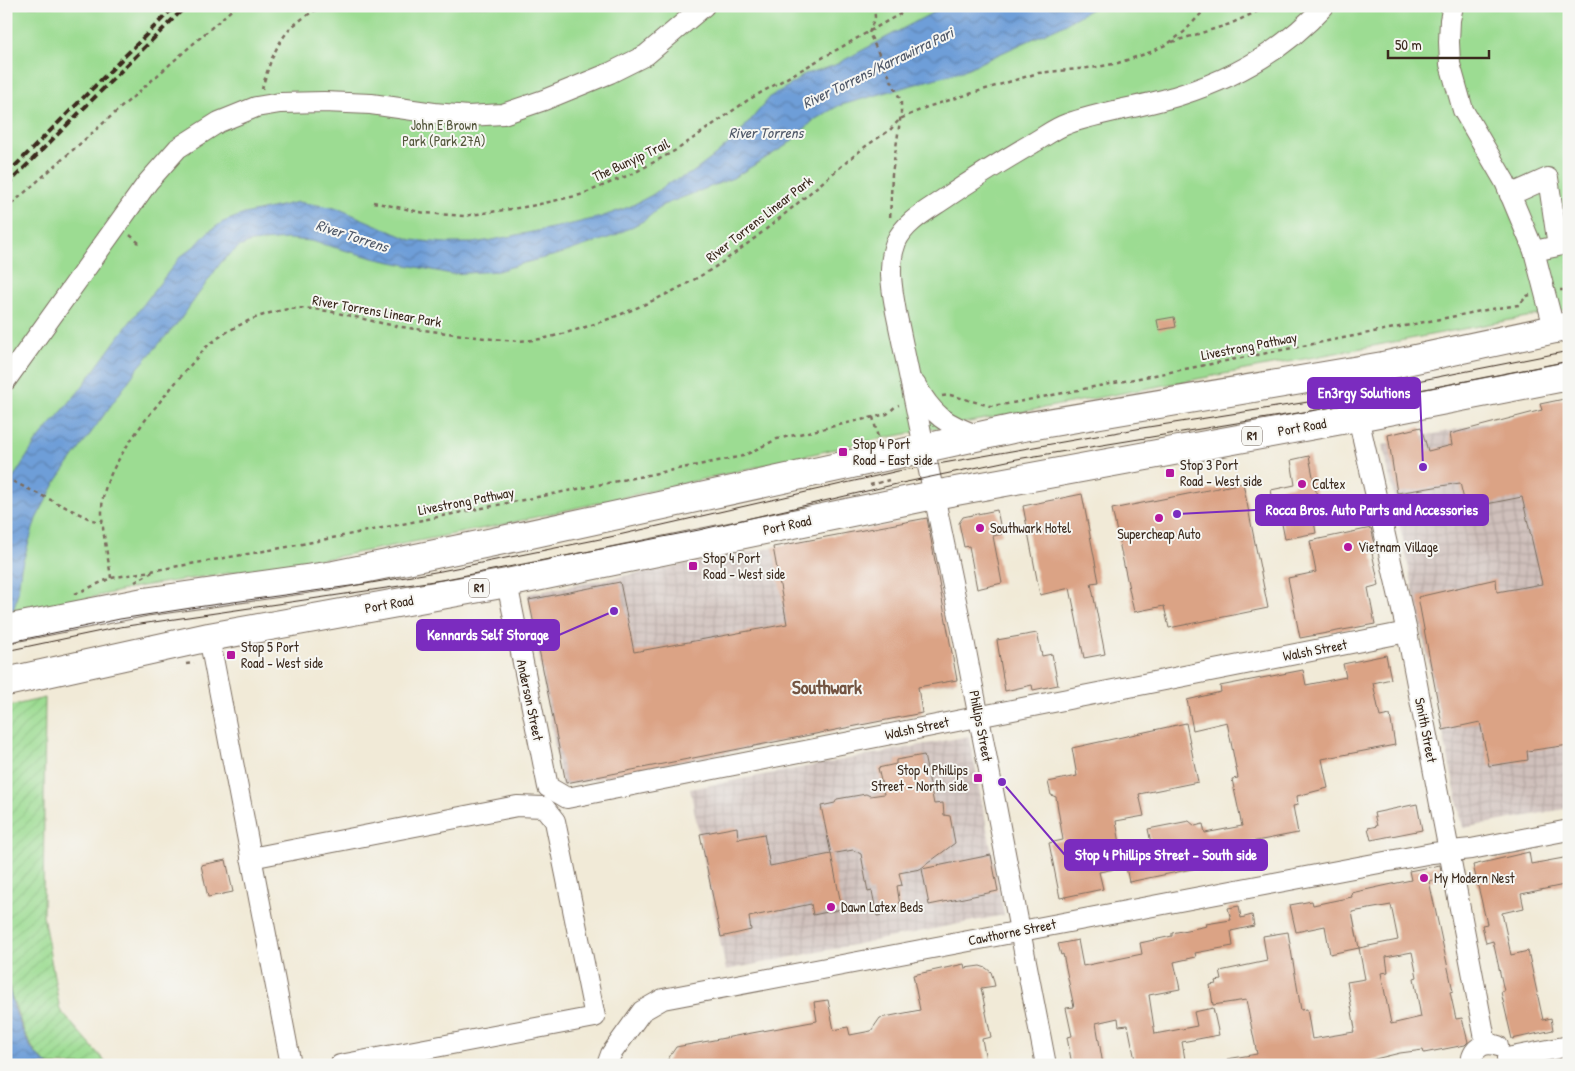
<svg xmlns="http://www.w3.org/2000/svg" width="1575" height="1071" font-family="'Patrick Hand',sans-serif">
	<defs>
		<pattern id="industrial-grid" width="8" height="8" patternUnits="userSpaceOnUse" patternTransform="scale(1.25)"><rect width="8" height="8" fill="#cfc0bb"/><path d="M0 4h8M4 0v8" fill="none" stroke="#b3a5a0"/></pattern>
		<pattern id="garden-furrows" width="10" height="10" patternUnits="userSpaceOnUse" patternTransform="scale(1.25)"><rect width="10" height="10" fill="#9cdc92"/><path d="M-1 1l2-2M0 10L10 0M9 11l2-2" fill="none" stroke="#87bd7d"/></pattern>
		<pattern id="water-waves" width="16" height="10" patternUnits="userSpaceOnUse" patternTransform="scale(1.25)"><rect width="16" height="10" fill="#6e9ed8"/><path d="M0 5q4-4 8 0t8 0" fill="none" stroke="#5c81af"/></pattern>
	</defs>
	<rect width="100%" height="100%" fill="#f6f6f2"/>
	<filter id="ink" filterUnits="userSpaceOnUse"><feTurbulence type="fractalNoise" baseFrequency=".02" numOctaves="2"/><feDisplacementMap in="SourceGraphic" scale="10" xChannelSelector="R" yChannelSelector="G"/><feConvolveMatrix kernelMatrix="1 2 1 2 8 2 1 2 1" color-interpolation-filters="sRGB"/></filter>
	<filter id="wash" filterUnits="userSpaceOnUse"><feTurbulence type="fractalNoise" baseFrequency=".0096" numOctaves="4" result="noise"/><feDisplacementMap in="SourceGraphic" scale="20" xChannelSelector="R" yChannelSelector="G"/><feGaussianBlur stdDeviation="1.12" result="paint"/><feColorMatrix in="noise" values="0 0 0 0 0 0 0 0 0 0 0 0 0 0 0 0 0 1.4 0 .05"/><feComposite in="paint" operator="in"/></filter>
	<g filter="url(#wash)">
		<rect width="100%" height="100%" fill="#f1ead7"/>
		<g fill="url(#industrial-grid)">
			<polygon points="1569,405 1569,808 1463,828 1383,445"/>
			<polygon points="908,522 928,534 954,682 918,687 922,713 562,786 528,594"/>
			<polygon points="969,736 1004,915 726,970 690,789"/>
		</g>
		<polygon fill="#9cdc92" stroke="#6c8358" points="6,6 1569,6 1569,309 879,439 501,525 330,558 142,586 41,609 6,616"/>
		<polygon fill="url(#garden-furrows)" stroke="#6c8358" points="45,698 43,915 60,1010 108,1065 49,1065 36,1054 25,1034 11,995 7,976 8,963 6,950 6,707"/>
		<g fill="url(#water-waves)" stroke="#54647b">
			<polygon points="945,6 1096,6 1061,26 962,71 838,106 814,120 787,145 733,178 663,205 645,220 614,236 560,254 524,263 498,271 451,274 377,259 311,241 287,239 251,242 239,247 222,261 180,320 138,368 57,480 36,519 21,568 18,592 6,641 6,496 15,475 36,442 79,391 116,340 180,257 197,244 208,232 223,222 244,214 298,202 337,208 411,240 446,243 472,243 492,240 572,224 601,217 629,207 652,195 669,183 692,173 717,154 737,136 771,96 792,84 805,74 833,66"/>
			<path d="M6,950C7,959 6,968 7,977C9,997 23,1036 34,1052C38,1057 44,1061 49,1065H6Z"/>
		</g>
		<g id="blocks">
			<g fill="#dba385" fill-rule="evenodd">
				<polygon points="1174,317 1176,327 1159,330 1157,320"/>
				<polygon points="1569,398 1569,745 1527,751 1528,760 1489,766 1480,722 1443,730 1418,597 1496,579 1497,592 1542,584 1522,497 1466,508 1460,483 1397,493 1388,435 1421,427 1428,451 1452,445 1450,434 1542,410 1540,404"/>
				<polygon points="1309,456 1318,502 1311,503 1316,533 1285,539 1279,509 1275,510 1271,490 1295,485 1291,460"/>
				<polygon points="1243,483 1268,608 1169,628 1164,606 1134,612 1112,509"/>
				<polygon points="1082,494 1099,582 1091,583 1105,654 1084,658 1070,588 1040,595 1023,506"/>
				<polygon points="997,510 1002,534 993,536 1002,583 977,589 969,546 964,547 959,523 963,517"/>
				<polygon points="927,518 957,680 918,687 922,713 566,783 529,600 620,582 634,652 787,624 773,547"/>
				<polygon points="1371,528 1377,552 1372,553 1379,585 1368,588 1375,624 1300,638 1288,578 1316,572 1310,541"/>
				<polygon points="1037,633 1042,656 1052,654 1058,685 1033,690 1032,685 1005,691 997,640"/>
				<polygon points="1386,655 1391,679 1373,683 1380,717 1390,715 1395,745 1322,759 1328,788 1297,796 1298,805 1293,806 1298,833 1241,844 1245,862 1222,867 1221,863 1129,882 1126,867 1099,872 1103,889 1060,898 1049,843 1063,840 1056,797 1051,795 1048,782 1077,776 1072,748 1186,723 1198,782 1139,794 1144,816 1116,821 1121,849 1151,843 1148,829 1189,821 1195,826 1203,824 1205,833 1242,826 1232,779 1238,778 1227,722 1193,730 1187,700 1221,692 1220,686 1303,670 1306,685 1346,677 1343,664"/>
				<polygon points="924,755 934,804 943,803 944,815 950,816 955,843 920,869 899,873 902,885 897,886 901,912 877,916 872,891 868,892 861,854 853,850 831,854 821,806 835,803 837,799 866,794 870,796 884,794 878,768 896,764 896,760"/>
				<polygon points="1417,804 1422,830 1371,840 1368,828 1377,826 1374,813"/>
				<polygon points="737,827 738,839 764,834 770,866 831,854 842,909 813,915 811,904 749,917 751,930 721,937 700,834"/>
				<polygon points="1529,852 1531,864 1569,857 1569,884 1521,894 1524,908 1502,913 1511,955 1528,951 1543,1020 1551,1018 1553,1030 1512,1039 1501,992 1504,991 1493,941 1486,943 1482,925 1487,924 1473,865"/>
				<polygon points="991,855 998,891 929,905 922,869"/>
				<polygon points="226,860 233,892 208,897 201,865"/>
				<path d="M1440,865L1442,878L1429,881L1453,991L1450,992L1456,1019L1462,1018L1468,1042L1465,1045L1424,1053L1423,1050L1400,1053L1350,1065L1349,1062L1335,1065H1227V1059L1257,1054L1246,1000L1213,1005L1210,985L1216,984L1215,981L1222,980L1220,971L1267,961L1263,936L1288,932L1301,1010L1307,1009L1312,1039L1354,1032L1353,1030L1355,1029L1347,982L1365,979L1359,948L1330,954L1325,926L1296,932L1290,905L1312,901L1313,905L1352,897L1351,893L1411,880L1409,871ZM1391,905L1398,940L1359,948L1352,912ZM1412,952L1417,977L1414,978L1421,1017L1391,1024L1381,973L1388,972L1386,957Z"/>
				<polygon points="1239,906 1241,918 1252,915 1254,926 1231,931 1233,946 1195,953 1196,957 1174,962 1180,989 1149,995 1155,1034 1197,1026 1194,1012 1213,1008 1219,1035 1182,1042 1186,1065 1136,1065 1128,1025 1119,1026 1118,1018 1096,1023 1103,1065 1072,1065 1067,1037 1072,1036 1066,1008 1074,1007 1063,954 1061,955 1058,944 1078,940 1083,966 1142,954 1140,943 1172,936 1172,933 1207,926 1206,924 1231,920 1228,908"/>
				<polygon points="964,964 965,968 980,966 986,968 991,972 993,978 995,986 981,988 991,1037 982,1039 987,1065 924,1065 923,1062 911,1065 664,1065 676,1047 817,1021 814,1002 828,1000 834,1030 848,1027 850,1035 871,1031 880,1018 920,1010 913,975"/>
			</g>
		</g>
	</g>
	<g filter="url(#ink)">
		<use href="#blocks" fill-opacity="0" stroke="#7b6d5f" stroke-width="1"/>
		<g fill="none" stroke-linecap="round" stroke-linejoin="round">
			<defs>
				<g id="minor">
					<polyline points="1453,6 1450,20 1449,42 1450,64 1463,110 1505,182 1534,251 1554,328"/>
					<polyline points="1510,195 1548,178 1558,246 1534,251"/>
					<polyline points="6,380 148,182 178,148 219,122 256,107 280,103 324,102 371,104 434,113 468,116 503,114 544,100 610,73 646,55 704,6"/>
					<path d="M915,384C933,416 945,424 979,436"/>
					<polyline points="1358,417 1407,632 1486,1044"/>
					<polyline points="507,583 548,787 567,798 1407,632"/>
					<polyline points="209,637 291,1065"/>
					<polyline points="251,858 517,806 544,807 555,821 595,1017 340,1065"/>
					<polyline points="1507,1058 1569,1046"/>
					<polyline points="607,1065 611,1054 642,1011 663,999 1432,853 1471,849 1569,830"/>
					<path d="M1046,1065L961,625L896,312C892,289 887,265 896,242C905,221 930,209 947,197C975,178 1004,160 1033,143C1044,137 1055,128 1067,124C1103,111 1143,107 1180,95C1235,78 1285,49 1324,6"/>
					<path d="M1471,1065C1471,1050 1483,1040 1498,1046"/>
				</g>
				<g id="highway">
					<polyline points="6,629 144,602 334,575 503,540 1012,429 1383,366 1569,326"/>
					<polyline points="6,682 209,637 507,583 934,495 1358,417 1569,376"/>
				</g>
			</defs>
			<use href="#minor" stroke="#7b6d5f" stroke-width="22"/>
			<use href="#highway" stroke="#7b6d5f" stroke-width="30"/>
			<g stroke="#7b6d5f" stroke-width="2.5" stroke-dasharray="4 4" stroke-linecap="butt">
				<polyline points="874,6 875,17 869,33 901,101 901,114 892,174 890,220"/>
				<polyline points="1172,42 1230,24 1269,6"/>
				<path d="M262,89C268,67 276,42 293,26C301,19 312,12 322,6"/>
				<polyline points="373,202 425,213 464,216 531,206 580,195 634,173 678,149 748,100 914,6"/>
				<polyline points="6,209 236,6"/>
				<polyline points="130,235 139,243"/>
				<polyline points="1560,290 1569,290"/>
				<polyline points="942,396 950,395 990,406 1007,404 1491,309 1519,305 1527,296 1530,295"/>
				<polyline points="873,417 878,438"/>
				<polyline points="6,478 92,520 103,522"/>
				<polyline points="870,485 889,480"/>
				<path d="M111,578C108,554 99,522 103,498C110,454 176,383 205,348C232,325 276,304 313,309C339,312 365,320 391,325C417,330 443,332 470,336C493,339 518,343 541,339C599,327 680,293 728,258C776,224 820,183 866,146L890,130L900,119L927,107L1038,73L1098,67L1118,63L1151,52L1169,43L1184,32L1208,6"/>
				<polyline points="135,582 154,571"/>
				<polyline points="75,594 111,578 287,547 743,456 777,439 887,414 896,406 899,405"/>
				<polyline points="186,664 194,663"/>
			</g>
			<use href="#minor" stroke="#fff" stroke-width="20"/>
			<use href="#highway" stroke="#fff" stroke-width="28"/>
			<g stroke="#3b2a1e" stroke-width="1">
				<polyline points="6,643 120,619 204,606 365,584 441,571 610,537 898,471 1142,428 1321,400 1569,351"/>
				<polyline points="6,651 120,627 441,580 699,530 897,484 1017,459 1322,409 1569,361"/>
			</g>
			<g stroke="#3b2a1e" stroke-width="4" stroke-dasharray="8 4" stroke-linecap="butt">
				<polyline points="6,175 175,6"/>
				<polyline points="6,186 186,6"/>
			</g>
		</g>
	</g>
	<g fill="#b5179e" stroke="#f6f6f2" stroke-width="2">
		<rect x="838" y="447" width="10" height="10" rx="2.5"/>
		<rect x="1165" y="468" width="10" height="10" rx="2.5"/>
		<circle cx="1302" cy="484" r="5"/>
		<circle cx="1159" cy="518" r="5"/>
		<circle cx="980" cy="528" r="5"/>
		<circle cx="1348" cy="547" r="5"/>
		<rect x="688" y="561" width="10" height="10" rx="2.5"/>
		<rect x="226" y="650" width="10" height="10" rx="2.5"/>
		<rect x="973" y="773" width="10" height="10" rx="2.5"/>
		<circle cx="1424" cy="878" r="5"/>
		<circle cx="831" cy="907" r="5"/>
	</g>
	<g text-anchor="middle" stroke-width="4" stroke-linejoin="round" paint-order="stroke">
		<g fill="#f6f6f2" stroke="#73675e" stroke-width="1">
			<rect x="1242" y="426.5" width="20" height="19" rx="4"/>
			<rect x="469" y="578.5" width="20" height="19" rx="4"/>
		</g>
		<g font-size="12" font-weight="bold" fill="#3b2a1e">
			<text x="1252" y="440">R1</text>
			<text x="479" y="592">R1</text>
		</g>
		<g font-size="14" fill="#53563b" stroke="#f6f6f2">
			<text x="444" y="130">John E Brown<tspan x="444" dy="16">Park (Park 27A)</tspan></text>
		</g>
		<g font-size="14" fill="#3b2a1e" stroke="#f6f6f2">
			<text transform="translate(631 160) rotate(-25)" y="5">The Bunyip Trail</text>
			<text transform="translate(759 219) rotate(-38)" y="5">River Torrens Linear Park</text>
			<text transform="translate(377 311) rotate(10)" y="5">River Torrens Linear Park</text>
			<text transform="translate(1249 346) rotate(-11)" y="5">Livestrong Pathway</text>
			<text transform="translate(1302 427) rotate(-10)" y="5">Port Road</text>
			<text transform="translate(466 501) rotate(-11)" y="5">Livestrong Pathway</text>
			<text transform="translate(787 525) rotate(-12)" y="5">Port Road</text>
			<text transform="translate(389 604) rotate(-10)" y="5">Port Road</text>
			<text transform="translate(1315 650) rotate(-11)" y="5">Walsh Street</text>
			<text transform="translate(530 700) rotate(78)" y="5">Anderson Street</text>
			<text transform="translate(981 726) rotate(79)" y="5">Phillips Street</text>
			<text transform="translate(917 728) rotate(-12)" y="5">Walsh Street</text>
			<text transform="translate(1426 730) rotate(79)" y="5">Smith Street</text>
			<text transform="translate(1012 932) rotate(-11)" y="5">Cawthorne Street</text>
		</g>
		<g font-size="14" fill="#3b2a1e" stroke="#f6f6f2" text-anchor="start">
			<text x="853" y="449">Stop 4 Port<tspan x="853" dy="16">Road - East side</tspan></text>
			<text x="1180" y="470">Stop 3 Port<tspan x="1180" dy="16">Road - West side</tspan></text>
			<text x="1312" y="489">Caltex</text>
			<text x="990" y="533">Southwark Hotel</text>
			<text x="1159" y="539" text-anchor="middle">Supercheap Auto</text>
			<text x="1358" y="552">Vietnam Village</text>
			<text x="703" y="563">Stop 4 Port<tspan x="703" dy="16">Road - West side</tspan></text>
			<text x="241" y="652">Stop 5 Port<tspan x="241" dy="16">Road - West side</tspan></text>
			<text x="968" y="775" text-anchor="end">Stop 4 Phillips<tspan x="968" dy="16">Street - North side</tspan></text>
			<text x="1434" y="883">My Modern Nest</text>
			<text x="841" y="912">Dawn Latex Beds</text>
		</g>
		<g font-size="15" font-style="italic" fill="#4f5868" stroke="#f6f6f2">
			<text transform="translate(878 68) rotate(-26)" y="5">River Torrens/Karrawirra Pari</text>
			<text x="766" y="138">River Torrens</text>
			<text transform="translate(352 236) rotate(18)" y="5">River Torrens</text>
		</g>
		<g font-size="19" font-weight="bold" fill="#735442" stroke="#f6f6f2">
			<text x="827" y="694">Southwark</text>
		</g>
	</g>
	<path fill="none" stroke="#7b2cbf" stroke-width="2" d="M1423 467L1420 393M1177 514L1256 510M614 611L559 635M1002 782L1065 855"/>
	<g fill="#7b2cbf" stroke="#f6f6f2" stroke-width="2">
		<circle cx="1423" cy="467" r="5"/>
		<circle cx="1177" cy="514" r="5"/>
		<circle cx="614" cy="611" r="5"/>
		<circle cx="1002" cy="782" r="5"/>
	</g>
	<g fill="#7b2cbf" stroke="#7b2cbf" stroke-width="2">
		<rect x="1308" y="378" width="112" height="30" rx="5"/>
		<rect x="1256" y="495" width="232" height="30" rx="5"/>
		<rect x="417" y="620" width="142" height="30" rx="5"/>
		<rect x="1065" y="840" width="202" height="30" rx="5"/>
	</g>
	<g font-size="15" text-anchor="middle" font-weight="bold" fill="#fff">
		<text x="1364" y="398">En3rgy Solutions</text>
		<text x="1372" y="515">Rocca Bros. Auto Parts and Accessories</text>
		<text x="488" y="640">Kennards Self Storage</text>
		<text x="1166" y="860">Stop 4 Phillips Street - South side</text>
	</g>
	<rect width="1575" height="1071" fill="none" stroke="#f6f6f2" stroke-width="25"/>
	<path d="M1388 50v8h101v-8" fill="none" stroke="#3b2a1e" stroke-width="2.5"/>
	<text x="1395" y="50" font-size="15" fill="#3b2a1e" stroke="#f6f6f2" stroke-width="4" paint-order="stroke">50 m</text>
</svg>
